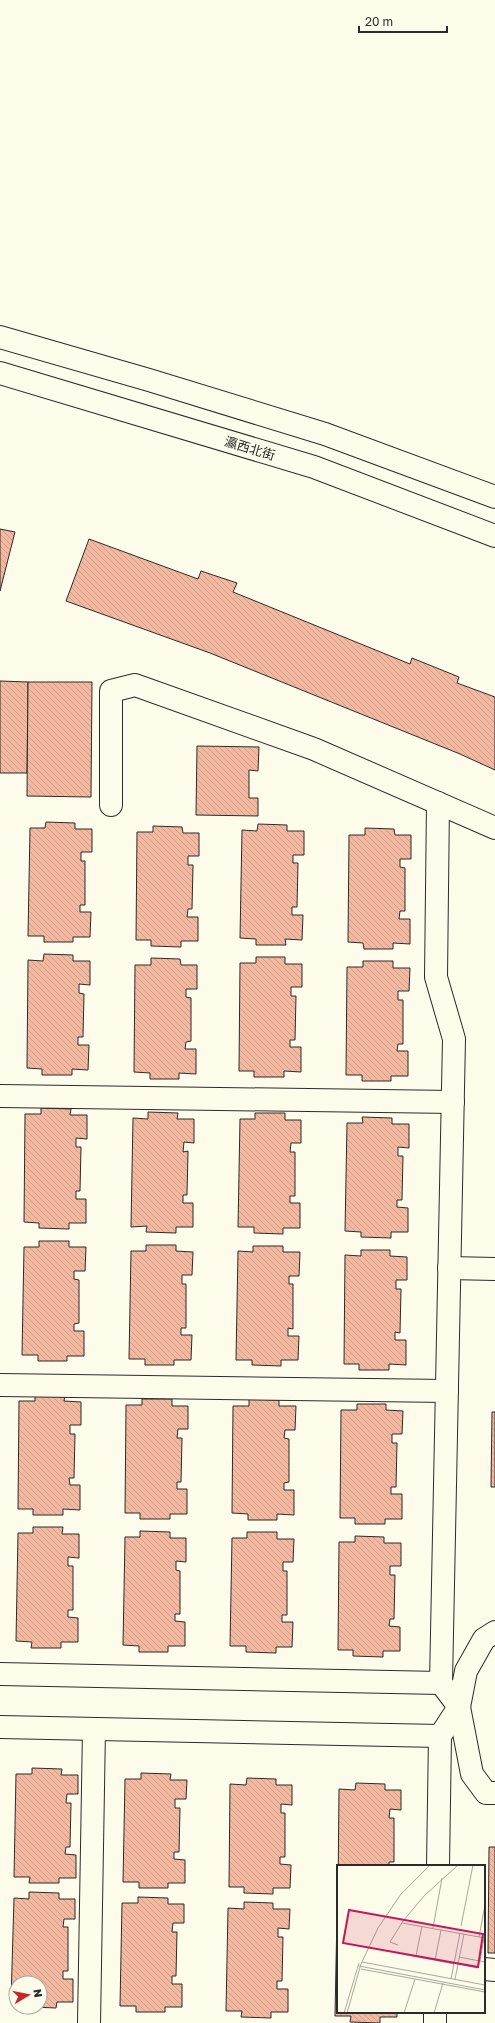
<svg xmlns="http://www.w3.org/2000/svg" width="495" height="2023" font-family="'Golos Text','Noto Sans SC',sans-serif">
	<defs>
		<pattern id="building-back-hatch" width="6" height="6" patternUnits="userSpaceOnUse"><rect width="6" height="6" fill="#f2b8a0"/><path d="M-1 5l2 2M0 0l6 6M5-1l2 2" fill="none" stroke="#d09e8a"/></pattern>
	</defs>
	<rect width="100%" height="100%" fill="#fdfbea"/>
	<g fill="url(#building-back-hatch)" stroke="#2b2b2b">
		<polygon points="0,529 15,532 0,591"/>
		<polygon points="89,539 198,579 201,571 237,583 233,592 410,664 412,658 459,677 457,683 495,697 495,770 460,754 210,653 66,601"/>
		<polygon points="0,681 28,682 27,773 0,773"/>
		<polygon points="28,682 92,682 91,797 27,796"/>
		<polygon points="197,746 259,747 258,771 249,770 249,798 258,798 258,816 196,815"/>
		<polygon points="46,822 75,823 75,829 92,829 92,852 81,852 81,861 85,861 85,905 80,905 80,912 91,912 90,937 73,937 73,942 44,942 44,936 28,936 30,828 45,828"/>
		<polygon points="258,824 287,825 287,831 304,831 304,855 293,855 293,863 298,863 297,907 292,907 292,915 303,915 302,940 285,939 286,945 256,945 256,939 240,938 242,830 257,831"/>
		<polygon points="153,826 182,827 183,833 199,833 199,856 188,856 188,865 193,865 192,909 188,909 187,917 198,917 198,941 181,941 181,947 151,946 151,940 136,940 137,832 153,832"/>
		<polygon points="365,828 394,829 395,835 411,835 411,859 400,859 400,867 405,868 405,911 400,911 399,919 410,919 410,944 393,943 393,949 364,949 363,943 348,942 349,835 365,835"/>
		<polygon points="44,954 73,955 73,961 90,961 90,985 79,984 79,993 84,994 83,1037 78,1037 78,1045 89,1045 88,1070 72,1069 72,1075 42,1075 42,1069 27,1068 28,960 43,961"/>
		<polygon points="256,957 285,957 285,964 302,964 302,987 291,987 291,996 296,996 295,1040 290,1040 290,1047 301,1047 301,1072 284,1071 284,1077 254,1077 254,1071 239,1071 240,963 256,963"/>
		<polygon points="151,958 180,959 181,965 197,965 197,989 186,989 186,997 191,998 191,1041 186,1042 185,1049 196,1049 196,1074 179,1073 179,1079 150,1079 150,1073 134,1072 135,965 151,965"/>
		<polygon points="363,961 393,961 393,968 410,968 409,991 398,991 398,1000 403,1000 403,1044 398,1044 397,1051 408,1051 408,1076 391,1076 391,1081 362,1081 362,1075 346,1075 347,967 363,967"/>
		<polygon points="41,1108 71,1109 70,1115 87,1115 87,1139 76,1138 76,1147 81,1147 80,1191 76,1191 76,1199 86,1199 86,1223 69,1223 69,1229 39,1228 39,1223 24,1222 25,1114 41,1114"/>
		<polygon points="148,1112 178,1113 177,1119 194,1119 194,1143 184,1142 183,1152 188,1151 187,1195 183,1195 183,1203 193,1203 193,1227 176,1227 176,1233 146,1232 147,1226 131,1227 133,1118 148,1119"/>
		<polygon points="255,1113 285,1113 285,1120 301,1120 301,1143 291,1143 290,1152 295,1152 295,1196 290,1196 290,1203 300,1203 300,1228 283,1228 283,1234 254,1233 254,1227 238,1227 240,1119 255,1119"/>
		<polygon points="362,1117 392,1118 392,1124 409,1124 409,1148 398,1147 398,1156 403,1156 402,1200 397,1200 397,1207 408,1208 408,1232 391,1232 391,1238 361,1237 361,1232 345,1231 347,1123 363,1123"/>
		<polygon points="39,1241 69,1241 69,1247 86,1247 85,1271 74,1271 74,1279 79,1280 79,1323 74,1324 74,1331 84,1331 84,1356 67,1356 67,1361 38,1361 38,1355 22,1355 24,1247 39,1247"/>
		<polygon points="146,1245 176,1245 176,1251 193,1252 192,1275 182,1275 182,1284 186,1284 186,1328 181,1328 181,1335 192,1335 191,1360 174,1360 174,1365 145,1365 145,1359 129,1359 131,1251 146,1251"/>
		<polygon points="253,1246 283,1246 283,1252 300,1252 299,1276 289,1276 289,1284 293,1284 293,1329 288,1328 288,1336 299,1336 298,1360 281,1360 281,1366 252,1365 252,1360 236,1360 238,1251 253,1252"/>
		<polygon points="361,1250 390,1250 390,1256 407,1257 407,1280 396,1280 396,1289 401,1289 400,1333 395,1332 395,1340 406,1340 406,1365 389,1364 389,1370 359,1370 359,1364 344,1364 345,1255 361,1256"/>
		<polygon points="35,1395 65,1395 64,1401 81,1402 81,1425 70,1425 70,1434 75,1434 74,1478 69,1478 70,1485 80,1485 80,1510 63,1509 63,1515 33,1515 33,1509 18,1509 19,1401 35,1401"/>
		<polygon points="142,1399 172,1399 172,1406 188,1406 188,1429 178,1429 177,1438 182,1438 181,1482 177,1482 177,1489 187,1489 187,1514 170,1514 170,1519 140,1519 140,1513 125,1513 126,1405 142,1405"/>
		<polygon points="249,1399 279,1400 279,1406 296,1406 295,1430 285,1430 284,1438 289,1439 289,1482 284,1483 284,1490 294,1490 294,1515 277,1514 277,1520 248,1520 248,1514 232,1513 233,1406 249,1406"/>
		<polygon points="357,1404 386,1404 386,1410 403,1411 402,1434 392,1434 392,1443 397,1443 396,1487 391,1487 391,1494 402,1494 402,1519 385,1519 385,1524 355,1524 355,1518 340,1518 341,1410 357,1410"/>
		<polygon points="492,1412 495,1412 495,1487 491,1487"/>
		<polygon points="33,1527 63,1527 62,1534 79,1534 79,1558 68,1557 68,1566 73,1566 73,1610 68,1610 68,1617 78,1618 78,1642 61,1642 61,1648 31,1648 32,1642 16,1641 18,1533 33,1533"/>
		<polygon points="140,1531 170,1532 170,1538 186,1538 186,1562 176,1561 176,1570 180,1571 180,1614 175,1614 175,1621 185,1622 185,1646 168,1646 168,1652 139,1652 139,1646 123,1645 125,1537 140,1537"/>
		<polygon points="247,1532 277,1532 277,1539 294,1539 293,1562 283,1562 283,1571 287,1571 287,1615 282,1615 282,1622 293,1622 292,1647 276,1647 276,1653 246,1652 246,1646 230,1646 232,1538 247,1538"/>
		<polygon points="355,1536 384,1537 384,1543 401,1543 401,1566 390,1566 390,1575 395,1575 394,1619 390,1619 389,1626 400,1627 400,1651 383,1651 383,1657 353,1656 353,1650 338,1650 339,1542 355,1542"/>
		<polygon points="32,1768 62,1769 61,1775 78,1775 78,1794 67,1794 66,1803 71,1803 70,1847 66,1847 65,1854 76,1855 76,1878 59,1878 59,1883 29,1883 30,1877 14,1877 16,1774 32,1774"/>
		<polygon points="141,1773 171,1774 170,1780 187,1780 186,1799 175,1799 175,1808 180,1808 179,1852 174,1852 174,1859 185,1860 185,1883 168,1883 168,1888 139,1888 139,1882 123,1882 125,1779 141,1779"/>
		<polygon points="247,1778 276,1779 276,1785 292,1785 292,1805 281,1804 281,1813 285,1813 285,1857 280,1857 280,1864 291,1865 290,1888 273,1888 273,1894 244,1893 244,1887 229,1887 230,1784 246,1785"/>
		<polygon points="356,1783 385,1784 385,1790 401,1790 401,1810 390,1809 389,1818 394,1818 394,1862 389,1862 389,1866 338,1866 338,1892 339,1789 355,1790"/>
		<polygon points="489,1847 495,1847 495,1953 488,1953"/>
		<polygon points="29,1892 59,1893 59,1899 75,1899 75,1919 64,1919 63,1927 68,1927 68,1971 63,1971 63,1979 73,1979 73,2002 57,2002 56,2008 33,2007 40,2007 40,1983 16,1983 16,2001 11,2001 14,1898 29,1899"/>
		<polygon points="138,1897 168,1898 168,1904 184,1904 184,1923 173,1923 172,1932 177,1932 176,1976 172,1976 172,1984 182,1984 182,2007 165,2007 165,2012 136,2012 136,2006 120,2006 122,1903 138,1903"/>
		<polygon points="244,1902 273,1903 273,1909 290,1909 289,1929 278,1928 278,1937 283,1937 282,1981 277,1981 277,1989 288,1989 288,2012 271,2012 271,2018 241,2017 242,2011 226,2011 228,1908 244,1909"/>
		<polygon points="337,1913 338,2012 397,2012 397,2017 380,2017 380,2023 350,2022 351,2016 335,2016"/>
	</g>
	<g fill="none" stroke-linecap="round" stroke-linejoin="round">
		<defs>
			<g id="minor">
				<polyline points="111,805 111,691 135,685 314,749 495,828"/>
				<polyline points="0,1096 453,1102"/>
				<polyline points="449,1268 495,1269"/>
				<polyline points="0,1385 447,1391"/>
				<polyline points="495,1632 484,1639 466,1671 459,1707 472,1774 486,1793 495,1793"/>
				<polyline points="0,1674 441,1683"/>
				<polyline points="0,1727 440,1736"/>
				<polyline points="438,1866 440,1736 459,1707 441,1683 454,1039 436,977 438,803"/>
				<polyline points="484,1969 495,1970"/>
				<polyline points="89,2023 94,1729"/>
				<polyline points="435,2023 435,2012"/>
			</g>
			<g id="highway">
				<polyline points="0,337 149,380 325,434 495,497"/>
				<polyline points="0,373 314,467 495,536"/>
			</g>
		</defs>
		<use href="#minor" stroke="#2b2b2b" stroke-width="24"/>
		<use href="#highway" stroke="#2b2b2b" stroke-width="24"/>
		<use href="#minor" stroke="#fdfbea" stroke-width="22"/>
		<use href="#highway" stroke="#fdfbea" stroke-width="22"/>
	</g>
	<g text-anchor="middle" stroke-width="3" stroke-linejoin="round" paint-order="stroke">
		<g font-size="13" fill="#2b2b2b" stroke="#fdfbea">
			<text transform="translate(250 448) rotate(17)" y="5">瀛西北街</text>
		</g>
	</g>
	<g transform="translate(337 1865)">
		<rect width="148" height="148" fill="#fdfbea"/>
		<path fill="none" stroke="#a9a89e" stroke-width="1" d="M65,58L148,73M124,61L136,0M96,63L105,13M142,72L148,40M61,80L53,77L66,56L87,31L121,0M61,88L117,99M79,91L85,61M122,92L148,97M98,95L104,65M143,96L147,73M25,97L148,120M121,99L141,103M22,101L148,125M24,104L148,127M114,114L123,68M118,114L127,69M7,148L22,98M10,148L24,99L41,63L64,29L93,0M67,148L78,114M97,148L106,118"/>
		<path fill="#c2185b" fill-opacity="0.15" stroke="#c2185b" stroke-width="2" d="M12,45L146,69L141,102L6,78Z"/>
		<rect width="148" height="148" fill="none" stroke="#2b2b2b" stroke-width="2"/>
	</g>
	<g transform="translate(28 1995) rotate(80)"><circle r="19" fill="#fdfbea" stroke="#a9a89e"/>
	<path d="M0-3L7 15L0 10L-7 15Z" fill="#c62828"/>
	<text y="-6" font-size="11" font-weight="bold" text-anchor="middle" fill="#2b2b2b">N</text>
	</g>
	<path d="M359 26v6h88v-6" fill="none" stroke="#2b2b2b" stroke-width="2"/>
	<text x="365" y="26" font-size="12" fill="#2b2b2b" stroke="#fdfbea" stroke-width="3" paint-order="stroke">20 m</text>
</svg>
